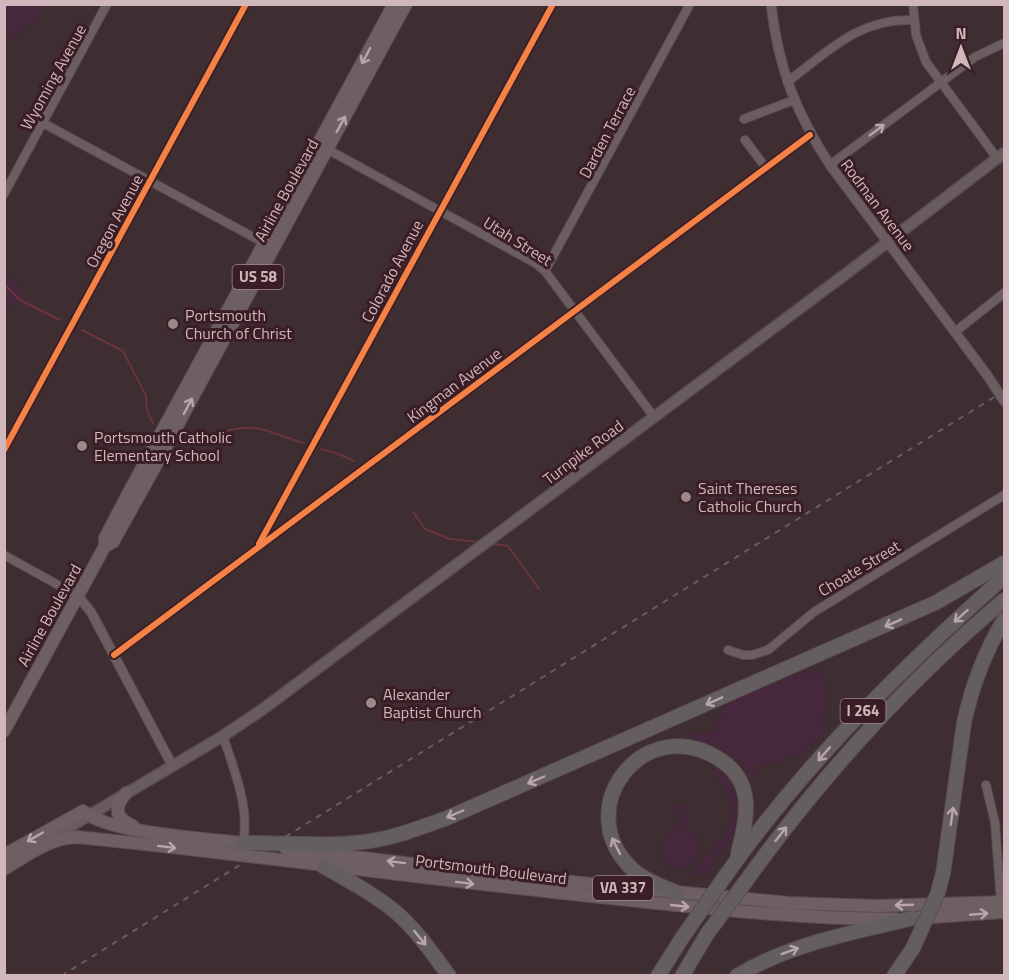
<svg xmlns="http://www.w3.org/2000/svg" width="1009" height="980" font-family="'Titillium Web',sans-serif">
	<rect width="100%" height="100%" fill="#3e2d31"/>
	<g fill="#46283c">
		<polygon points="8,4 40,5 40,18 5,41 5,6"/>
		<polygon points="5,276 13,281 27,300 5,308"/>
		<path d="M821,671L828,690L829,706L823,718L825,732C813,744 803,756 785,757L783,761L760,765L758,774L751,776C730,752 724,748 693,739L694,731L712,733L726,702L788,676Z"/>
		<path d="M720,767C743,792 747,834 716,855C715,865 709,873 700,877L695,874L696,867L726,832L734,815L729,796L712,771Z"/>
		<polygon points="679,803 686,809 687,831 698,838 699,852 692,865 679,868 670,867 662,856 661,844 670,832 677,826 680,812 676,813 672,807"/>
	</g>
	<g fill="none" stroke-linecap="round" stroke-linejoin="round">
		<g stroke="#693440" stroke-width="2">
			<polyline points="4,284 20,300 60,320"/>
			<polyline points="82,330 123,351 146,396 147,411 153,423"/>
			<path d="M183,433C189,434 196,437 202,436C220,434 235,426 254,428C272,430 287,439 304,443"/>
			<polyline points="321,449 339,454 354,461"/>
			<polyline points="413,512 425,529 450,539 477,542"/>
			<polyline points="494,544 508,546 539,589"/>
		</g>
		<defs>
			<g id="minor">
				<polyline points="913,4 916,35 926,62 997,158"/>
				<path d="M787,82C829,51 859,18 913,20"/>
				<polyline points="744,119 794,100"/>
				<polyline points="43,123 266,244"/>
				<polyline points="745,140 766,168"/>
				<polyline points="325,148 535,263 545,271 654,417"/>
				<polyline points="830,165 975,57 1004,43"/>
				<polyline points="4,194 107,4"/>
				<polyline points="545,271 690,4"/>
				<polyline points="955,332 1004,293"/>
				<polyline points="4,450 246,4"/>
				<polyline points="258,546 553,4"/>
				<polyline points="4,555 78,596"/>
				<polyline points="728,650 743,655 752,655 768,650 814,612 1004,495"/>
				<polyline points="114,655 810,135"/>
				<path d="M223,736C234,770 250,807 243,843"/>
				<polyline points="986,785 995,823 1001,902"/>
			</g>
			<g id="tertiary">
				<path d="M771,4C778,67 796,113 830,165L987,375L1004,401"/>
				<polyline points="78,596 91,612 172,765"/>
			</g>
			<polyline id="secondary" points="52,840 73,825 223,736 263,709 851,270 1004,153"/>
			<g id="primary">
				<polyline points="105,546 105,538 129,492 394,4"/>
				<polyline points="4,731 105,546 113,542 152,472 406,4"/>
				<path d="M126,793C114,808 114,817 133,826"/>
				<polyline points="286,849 551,880 789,903 877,906 1004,902"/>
				<path d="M4,855L83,811C108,834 214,839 251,844"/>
				<path d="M4,869C28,855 49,838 77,837C258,855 438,881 619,899C711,909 803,919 896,919"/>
				<polyline points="919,918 1004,912"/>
			</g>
			<g id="motorway">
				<path d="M243,843C290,842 339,849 386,838C407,833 427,825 447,818L935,603L1004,563"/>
				<path d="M323,866C349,881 376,895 398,914C418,932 433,954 449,976"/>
				<path d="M943,874L964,723C972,686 984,653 1004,620"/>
				<path d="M726,875C805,763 903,667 1004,577"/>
				<path d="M746,881C820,778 907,682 1004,600"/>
				<path d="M677,893C662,886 645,881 633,870C568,809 644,711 719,759C756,782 747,818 738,853"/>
				<polyline points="658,976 682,938"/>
				<polyline points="682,976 707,934"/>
				<path d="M737,976C791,943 853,933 913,918"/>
				<polyline points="894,976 913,948"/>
			</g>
		</defs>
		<use href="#minor" stroke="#574a4d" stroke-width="10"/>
		<use href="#tertiary" stroke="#574a4d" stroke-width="11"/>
		<use href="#secondary" stroke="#574a4d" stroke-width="13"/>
		<use href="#primary" stroke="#5b4b4e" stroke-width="14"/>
		<use href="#motorway" stroke="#594a4d" stroke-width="16"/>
		<use href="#minor" stroke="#6b5d60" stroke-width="8"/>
		<use href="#tertiary" stroke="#6b5d60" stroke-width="9"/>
		<use href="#secondary" stroke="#695c5e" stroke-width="10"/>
		<use href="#primary" stroke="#6d5f62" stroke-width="12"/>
		<use href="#motorway" stroke="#655e60" stroke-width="14"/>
		<polyline stroke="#695c5e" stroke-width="2" stroke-dasharray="6 6" stroke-linecap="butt" points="61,976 1004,391"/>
		<defs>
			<g id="motorway-bridge">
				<polyline points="707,934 746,881"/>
				<polyline points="682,938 726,875"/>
				<polyline points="913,948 937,895 943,874"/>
			</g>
		</defs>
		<use href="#motorway-bridge" stroke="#594a4d" stroke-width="16" stroke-linecap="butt"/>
		<use href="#motorway-bridge" stroke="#655e60" stroke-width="14"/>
		<defs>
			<g id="cycleway">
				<polyline points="4,450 246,4"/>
				<polyline points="259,544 553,4"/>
				<polyline points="114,655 810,135"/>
			</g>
		</defs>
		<use href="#cycleway" stroke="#3b1e25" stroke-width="10"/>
		<use href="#cycleway" stroke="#f48246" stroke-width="6"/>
	</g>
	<defs><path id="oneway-shaft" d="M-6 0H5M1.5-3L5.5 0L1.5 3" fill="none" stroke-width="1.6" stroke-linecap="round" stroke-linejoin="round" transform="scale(1.5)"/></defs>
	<g stroke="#bba5aa">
		<use href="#oneway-shaft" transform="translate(366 56) rotate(118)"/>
		<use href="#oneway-shaft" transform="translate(341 124) rotate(-61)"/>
		<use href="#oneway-shaft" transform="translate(877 130) rotate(-37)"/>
		<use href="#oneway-shaft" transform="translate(188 406) rotate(-62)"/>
		<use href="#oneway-shaft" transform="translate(35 837) rotate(150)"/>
		<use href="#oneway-shaft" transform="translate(167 847) rotate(7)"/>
		<use href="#oneway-shaft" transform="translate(396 862) rotate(-173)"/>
		<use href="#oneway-shaft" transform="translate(465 883) rotate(7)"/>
		<use href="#oneway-shaft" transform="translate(904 905) rotate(178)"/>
		<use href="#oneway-shaft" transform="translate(680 906) rotate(6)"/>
		<use href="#oneway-shaft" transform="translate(979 914) rotate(-5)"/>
	</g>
	<g stroke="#baa5aa">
		<use href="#oneway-shaft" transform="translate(961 616) rotate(138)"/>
		<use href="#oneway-shaft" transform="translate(893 623) rotate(156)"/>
		<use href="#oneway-shaft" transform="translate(714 701) rotate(156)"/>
		<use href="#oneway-shaft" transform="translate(824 754) rotate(131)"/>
		<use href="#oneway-shaft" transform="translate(536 780) rotate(157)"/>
		<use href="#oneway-shaft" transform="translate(455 814) rotate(157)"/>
		<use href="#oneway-shaft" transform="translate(952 816) rotate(-82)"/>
		<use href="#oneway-shaft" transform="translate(781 834) rotate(-52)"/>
		<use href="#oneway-shaft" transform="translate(616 846) rotate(-116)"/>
		<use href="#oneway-shaft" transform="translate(420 938) rotate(51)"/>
		<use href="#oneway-shaft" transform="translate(790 951) rotate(-20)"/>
	</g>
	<g fill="#9c878b" stroke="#3b1e25" stroke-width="2">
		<circle cx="173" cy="324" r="6"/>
		<circle cx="82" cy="446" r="6"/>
		<circle cx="686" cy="497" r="6"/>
		<circle cx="371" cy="703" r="6"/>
	</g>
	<g text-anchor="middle" stroke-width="6" stroke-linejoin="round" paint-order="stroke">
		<g fill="#3b1e25" stroke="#a3898f" stroke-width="1.5">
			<rect x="232.5" y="265" width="51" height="24" rx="4.5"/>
			<rect x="840.5" y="699" width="45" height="24" rx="4.5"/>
			<rect x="593" y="876" width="60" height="24" rx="4.5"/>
		</g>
		<g font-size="15" font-weight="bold" fill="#cfb7bc">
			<text x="258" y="282">US 58</text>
			<text x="863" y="716">I 264</text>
			<text x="623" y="893">VA 337</text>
		</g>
		<g font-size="16" fill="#cfb7bc" stroke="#3b1e25">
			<text transform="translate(53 77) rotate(-61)" y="6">Wyoming Avenue</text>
			<text transform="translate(607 132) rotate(-62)" y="6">Darden Terrace</text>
			<text transform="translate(286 190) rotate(-61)" y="6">Airline Boulevard</text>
			<text transform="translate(878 205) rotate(53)" y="6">Rodman Avenue</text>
			<text transform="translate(114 221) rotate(-62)" y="6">Oregon Avenue</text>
			<text transform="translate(518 241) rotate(32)" y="6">Utah Street</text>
			<text transform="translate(392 271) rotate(-62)" y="6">Colorado Avenue</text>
			<text transform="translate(454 385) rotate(-37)" y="6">Kingman Avenue</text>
			<text transform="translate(583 452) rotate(-37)" y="6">Turnpike Road</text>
			<text transform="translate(859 568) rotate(-31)" y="6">Choate Street</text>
			<text transform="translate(49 615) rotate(-61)" y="6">Airline Boulevard</text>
			<text transform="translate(491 869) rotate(7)" y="6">Portsmouth Boulevard</text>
		</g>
		<g font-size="16" fill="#cfb7bc" stroke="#3b1e25" text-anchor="start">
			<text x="185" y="321">Portsmouth<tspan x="185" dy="18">Church of Christ</tspan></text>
			<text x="94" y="443">Portsmouth Catholic<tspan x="94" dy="18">Elementary School</tspan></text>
			<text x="698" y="494">Saint Thereses<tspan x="698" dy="18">Catholic Church</tspan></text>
			<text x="383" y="700">Alexander<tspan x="383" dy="18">Baptist Church</tspan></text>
		</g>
	</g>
	<rect width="1009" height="980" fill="none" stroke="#cfb7bc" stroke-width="12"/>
	<g transform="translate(961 48)" stroke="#3b1e25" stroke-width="4.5" paint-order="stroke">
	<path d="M0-4.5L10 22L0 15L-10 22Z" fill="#cfb7bc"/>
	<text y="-9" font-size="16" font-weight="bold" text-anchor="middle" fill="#cfb7bc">N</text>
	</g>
</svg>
